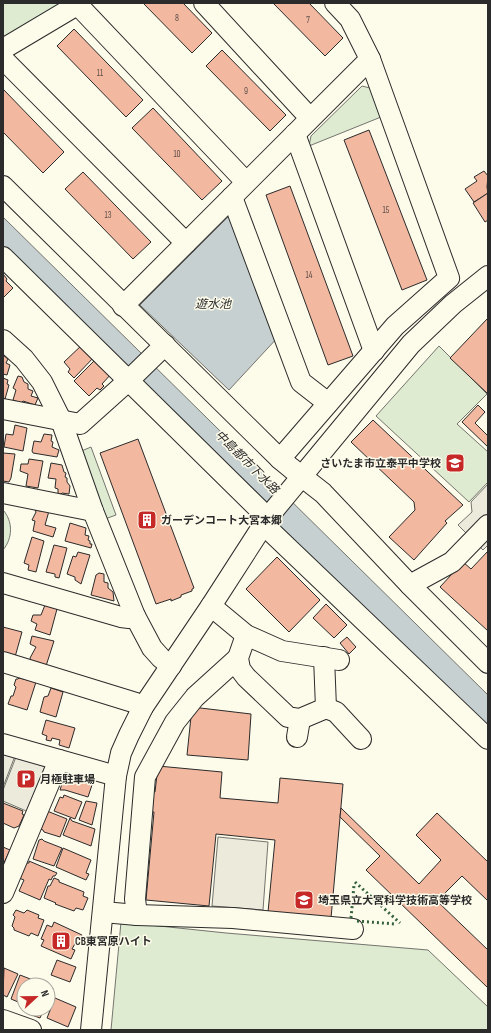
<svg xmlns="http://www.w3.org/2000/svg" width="491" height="1033" font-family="'Sofia Sans Condensed','Noto Sans JP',sans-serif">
	<rect width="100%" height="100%" fill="#fdfbea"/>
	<g fill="#deebd1" stroke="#74746e">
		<polygon points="3,3 60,3 59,7 3,40"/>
		<polygon points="362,86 370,88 381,117 309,146 311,136"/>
		<polygon points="439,346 487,394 457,424 488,452 488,482 469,502 376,416"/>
		<polygon points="91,447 116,515 105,519 79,452"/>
		<path d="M3,510C13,521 13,538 3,550Z"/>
		<polygon points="121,922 226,933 428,950 488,1007 488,1030 111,1030"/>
	</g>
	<g fill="#eceadb" stroke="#74746e">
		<polygon points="488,484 488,545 483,550 458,525 472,512 471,502"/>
		<polygon points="3,753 15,756 3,787"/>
		<polygon points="16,757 49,768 31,813 3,801 3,790"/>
		<polygon points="218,837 268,842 263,910 212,906"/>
	</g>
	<g fill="#c7d0d0" stroke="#74746e">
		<polygon points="3,217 488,695 488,728 280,526 3,246"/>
		<polygon points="228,217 240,225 280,335 229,390 140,305"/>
	</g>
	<g fill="#f2b8a0" stroke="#2b2b2b">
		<polygon points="143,3 183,3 212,33 192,53"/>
		<polygon points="273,3 309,3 343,38 325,56"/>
		<polygon points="74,29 143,100 126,117 57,46"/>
		<polygon points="222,50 286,115 270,131 206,66"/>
		<polygon points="3,89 64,152 43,173 3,132"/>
		<polygon points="153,108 222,181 202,200 132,128"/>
		<polygon points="369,130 427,280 402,290 344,140"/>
		<polygon points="484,171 488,176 487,187 488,193 474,202 465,189 477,181 474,177"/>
		<polygon points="83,172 151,242 133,259 65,189"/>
		<polygon points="290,186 353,356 328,365 266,195"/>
		<polygon points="488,193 488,220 485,222 473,203"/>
		<polygon points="3,274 7,279 6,281 13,288 3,298"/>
		<polygon points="488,318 488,391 487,393 450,358"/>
		<polygon points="83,344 95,356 74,378 68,372 70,369 64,362"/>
		<polygon points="3,355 8,359 6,363 10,365 7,375 3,374"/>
		<polygon points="97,358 112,373 102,384 104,386 100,390 97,388 89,396 74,381"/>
		<polygon points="18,376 22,377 24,382 28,384 28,389 33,391 31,396 38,398 35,405 23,401 21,403 13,400 16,390 13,388"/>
		<polygon points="3,378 8,380 7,384 9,385 5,399 3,398"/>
		<polygon points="478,405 485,412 475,423 488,436 488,447 462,422"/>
		<polygon points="373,420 463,505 445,521 447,523 414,560 389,537 415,510 414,502 351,442"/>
		<polygon points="15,425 27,428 23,451 4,447 6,434 13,435"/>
		<polygon points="44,434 52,435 51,441 53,442 52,447 59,450 57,457 33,453 32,451 34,441 41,442"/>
		<polygon points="138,439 194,588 192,589 192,591 181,595 181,597 171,601 171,599 156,604 100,453"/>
		<polygon points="3,453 15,454 11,478 9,482 3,481"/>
		<polygon points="29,459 43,461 38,488 26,486 28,474 20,471 21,464 28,464"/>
		<polygon points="51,463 62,465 64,472 66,473 65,477 67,478 67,482 70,486 69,494 62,493 61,494 58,494 58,489 55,488 56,479 48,478"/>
		<polygon points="42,509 49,511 45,525 56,528 53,537 33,531 35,521 32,520 36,512 35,510 41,511"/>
		<polygon points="70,523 86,528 85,535 89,536 88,540 90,541 90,544 92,544 91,548 65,541"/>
		<polygon points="32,537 44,541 36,572 28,570 29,565 24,563"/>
		<polygon points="54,545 67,548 59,578 55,577 55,574 46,572"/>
		<polygon points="488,551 488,631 440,587 463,562 471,569"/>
		<polygon points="78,552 90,555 81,584 75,580 75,577 67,574 73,556 76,557"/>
		<polygon points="277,557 320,600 289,632 246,589"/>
		<polygon points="99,573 104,574 104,582 108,583 108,588 113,592 114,601 91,595 96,575"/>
		<polygon points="326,604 347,625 334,638 313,618"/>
		<polygon points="45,605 57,609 50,635 35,630 37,624 31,621 33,615 41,615"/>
		<polygon points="3,627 22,632 15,657 3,652"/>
		<polygon points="32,636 54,641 46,666 31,661 30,658 36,647 30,644"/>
		<polygon points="347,637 356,647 349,654 340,643"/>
		<polygon points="19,678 36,682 27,710 8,704 11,696 13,696 16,687 14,685 16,679 18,679"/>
		<polygon points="51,688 63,692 56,717 40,712 44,697 48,696"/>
		<polygon points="192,707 251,714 248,760 187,755"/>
		<polygon points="46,720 75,728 69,748 59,745 60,740 52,738 51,741 46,740 47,736 42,734"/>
		<polygon points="158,766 222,772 220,798 278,803 280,778 343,784 331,918 268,912 275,840 216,834 209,906 146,900 154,812 149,812 150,791 155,792"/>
		<polygon points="65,774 73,777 74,774 80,776 79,780 92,785 88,797 65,790 60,790"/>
		<polygon points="64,795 82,802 75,819 54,811 60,797 63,798"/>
		<polygon points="86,801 97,803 92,825 79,820"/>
		<polygon points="3,803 23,811 22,814 24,815 19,826 14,828 3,823"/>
		<polygon points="341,808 419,884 441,860 416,835 437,813 488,862 488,901 462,876 437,901 488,950 488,988 366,870 380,856 340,817"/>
		<polygon points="47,811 67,819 60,837 44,832 43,830 41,829"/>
		<polygon points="70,818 72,821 95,829 91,846 63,835"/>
		<polygon points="42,839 44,841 62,848 54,866 33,859 39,840"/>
		<polygon points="3,847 10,850 3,865"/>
		<polygon points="63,848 91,860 86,873 89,874 86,880 56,867"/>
		<polygon points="29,861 57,873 55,876 53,876 51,880 49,879 40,900 19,891 24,880 19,878 26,863 29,863"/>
		<polygon points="54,878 59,880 59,882 84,892 83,896 88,898 83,910 76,908 74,911 55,904 56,903 44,898 48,886 50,886"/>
		<polygon points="16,910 24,913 27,910 39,915 38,918 44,920 38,936 31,933 29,936 14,930 14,928 12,926 15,917 13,915"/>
		<polygon points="54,922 82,935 78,943 76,942 72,949 75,950 71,959 41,946 44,940 41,939 47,925 52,927"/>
		<polygon points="57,960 76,967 70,982 51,975"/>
		<polygon points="4,968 18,974 7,997 3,995"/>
		<polygon points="20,975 33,980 31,985 24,985 23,1004 11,999"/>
		<polygon points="37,981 47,985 35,985"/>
		<polygon points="48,986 53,988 48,1000"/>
		<polygon points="55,998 76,1007 68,1027 47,1018"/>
		<polygon points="31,1009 44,1009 40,1018 29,1014"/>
	</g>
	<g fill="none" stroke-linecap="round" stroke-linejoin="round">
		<defs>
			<g id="minor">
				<polyline points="76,3 246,182"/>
				<polyline points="204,3 310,118"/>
				<polyline points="3,49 77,5"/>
				<polyline points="3,59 186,243"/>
				<polyline points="295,134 374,351"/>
				<polyline points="3,186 280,459 291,468 323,493 410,585 452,562 488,525"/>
				<polyline points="232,197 301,382 328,403"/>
				<polyline points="3,257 268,518"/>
				<polyline points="123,306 370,59 350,19 335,3"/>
				<polyline points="3,340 24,359 42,382 61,420 93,511 135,616 152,648 161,658 171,666"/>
				<polyline points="3,409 80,424 128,381 165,345"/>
				<polyline points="280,459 395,326 449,278 370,59"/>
				<polyline points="3,493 93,511"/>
				<polyline points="264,525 488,739"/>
				<polyline points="3,583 121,617 129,618 135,616"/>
				<polyline points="410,585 488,663"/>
				<polyline points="211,606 246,635 282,651 339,660"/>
				<polyline points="246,635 238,658 240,669 246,677 288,717 300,719 326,708 336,712 361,739"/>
				<polyline points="324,657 326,708"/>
				<polyline points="3,662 136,703 143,707"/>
				<polyline points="297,737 300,719"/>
				<polyline points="3,744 116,776"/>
				<polyline points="3,893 59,760"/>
				<polyline points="103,912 137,915 233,918 353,929"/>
				<polyline points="137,915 135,899 145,777 175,722 195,697 238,658"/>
				<polyline points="3,1020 31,1030"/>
				<polyline points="91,1030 116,776 121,753 129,735 143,707 211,606 269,516 411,344 453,304 488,276"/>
			</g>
		</defs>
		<use href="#minor" stroke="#2b2b2b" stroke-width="22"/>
		<use href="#minor" stroke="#fdfbea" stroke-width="20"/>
		<g stroke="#34623c" stroke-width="3" stroke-dasharray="2 3" stroke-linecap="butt">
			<polyline points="355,882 400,923"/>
			<polyline points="351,918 354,885"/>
			<polyline points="357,921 395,924"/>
		</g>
	</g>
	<defs>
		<symbol id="school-square" viewBox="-11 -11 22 22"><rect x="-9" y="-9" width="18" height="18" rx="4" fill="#c62828" stroke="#fdfbea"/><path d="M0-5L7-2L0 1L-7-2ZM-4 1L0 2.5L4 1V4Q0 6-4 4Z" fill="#fff"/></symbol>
		<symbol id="building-square" viewBox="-11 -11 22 22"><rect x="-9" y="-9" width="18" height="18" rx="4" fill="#c62828" stroke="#fdfbea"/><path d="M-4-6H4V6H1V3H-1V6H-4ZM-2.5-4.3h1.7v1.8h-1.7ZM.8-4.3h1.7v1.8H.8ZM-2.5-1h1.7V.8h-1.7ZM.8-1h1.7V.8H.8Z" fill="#fff"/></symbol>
		<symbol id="parking-square" viewBox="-11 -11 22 22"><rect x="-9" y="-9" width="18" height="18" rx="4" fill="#c62828" stroke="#fdfbea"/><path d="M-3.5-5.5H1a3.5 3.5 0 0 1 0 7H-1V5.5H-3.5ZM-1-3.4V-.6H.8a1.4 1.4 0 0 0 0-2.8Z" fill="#fff"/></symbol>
	</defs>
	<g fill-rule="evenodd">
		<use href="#school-square" x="444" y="452" width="22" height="22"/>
		<use href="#building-square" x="136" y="509" width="22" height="22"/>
		<use href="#parking-square" x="15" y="768" width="22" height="22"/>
		<use href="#school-square" x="293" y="889" width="22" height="22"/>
		<use href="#building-square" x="50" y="930" width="22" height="22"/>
	</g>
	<g text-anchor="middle" stroke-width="3" stroke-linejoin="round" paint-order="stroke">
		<g font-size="9" fill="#5d4e48">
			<text x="177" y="21">8</text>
			<text x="308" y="23">7</text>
			<text x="100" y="76">11</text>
			<text x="246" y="94">9</text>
			<text x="177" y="157">10</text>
			<text x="386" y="213">15</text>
			<text x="108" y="218">13</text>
			<text x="309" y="278">14</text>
		</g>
		<g font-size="11" font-weight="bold" fill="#2b2b2b" stroke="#fdfbea" text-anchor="start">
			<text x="441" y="467" text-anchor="end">さいたま市立泰平中学校</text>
			<text x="161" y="524">ガーデンコート大宮本郷</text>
			<text x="40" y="783">月極駐車場</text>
			<text x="318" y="904">埼玉県立大宮科学技術高等学校</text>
			<text x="75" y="945">CB東宮原ハイト</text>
		</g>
		<g font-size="12" font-style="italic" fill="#2b2b2b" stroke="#fdfbea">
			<text x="213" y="308">遊水池</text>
			<text transform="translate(247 462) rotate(45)" y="4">中島都市下水路</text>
		</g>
	</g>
	<rect width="491" height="1033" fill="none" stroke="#2b2b2b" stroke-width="8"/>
	<g transform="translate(36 997) rotate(68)"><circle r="19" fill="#fdfbea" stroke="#a9a89e"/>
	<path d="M0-3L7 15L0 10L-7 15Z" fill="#c62828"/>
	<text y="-6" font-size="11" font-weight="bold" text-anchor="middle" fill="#2b2b2b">N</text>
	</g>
</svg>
